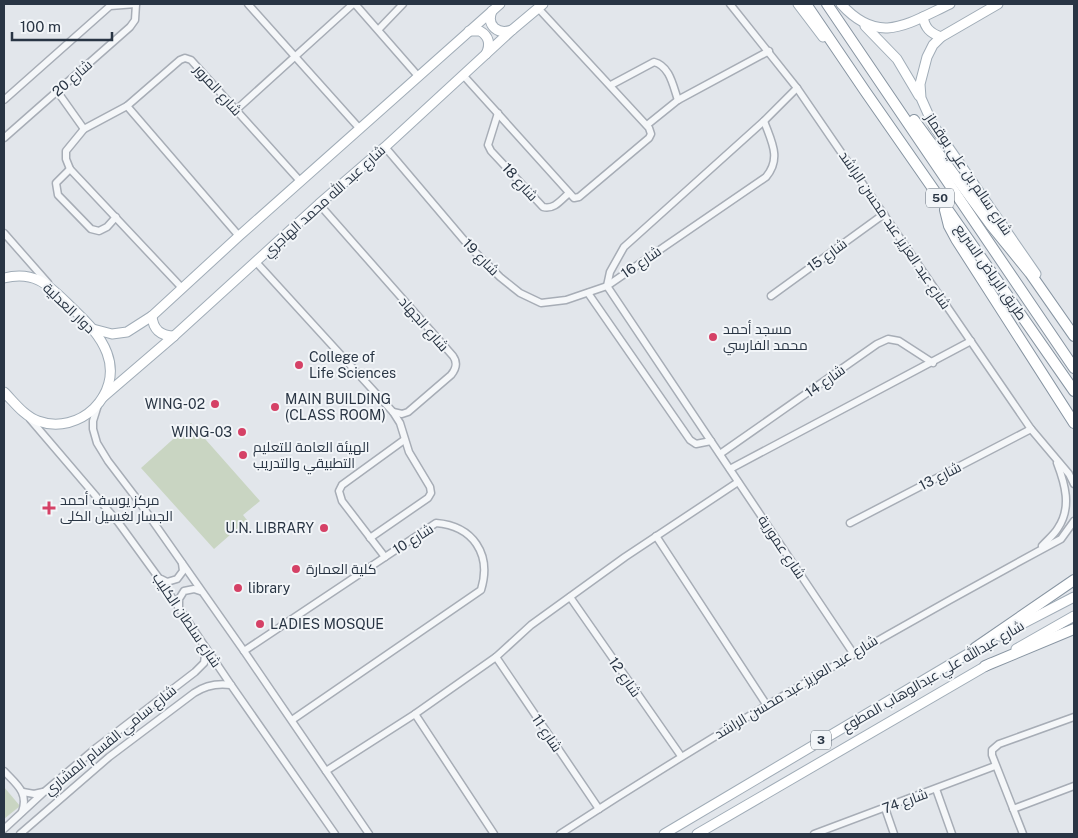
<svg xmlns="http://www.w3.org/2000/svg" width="1078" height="838" font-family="'Public Sans',Cairo,sans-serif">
	<rect width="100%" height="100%" fill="#e2e6eb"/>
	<g fill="#c9d5c2">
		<polygon points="191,423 260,501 243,515 247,520 214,549 141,468"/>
		<polygon points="4,787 20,806 4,819"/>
	</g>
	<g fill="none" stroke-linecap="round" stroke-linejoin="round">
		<defs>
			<g id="minor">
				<polyline points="248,4 360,129"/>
				<polyline points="355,4 418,76"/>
				<polyline points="730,4 797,88 1031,429 1069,474 1074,484"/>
				<polyline points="379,29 403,4"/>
				<polyline points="463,75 574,198 579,197 649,138 651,134 649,128 538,8"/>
				<path d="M611,85L654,62C670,66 673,86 678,100"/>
				<polyline points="57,91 84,129"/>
				<polyline points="4,100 110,6 136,4"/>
				<polyline points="127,106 239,236"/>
				<polyline points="236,110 353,4"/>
				<path d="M498,113L488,145L491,151L543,207C554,210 561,200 569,193"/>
				<polyline points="647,125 678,100 769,51"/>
				<polyline points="4,138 130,27 135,20 136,4"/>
				<path d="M385,147L469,246L500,277L520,293L541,303L566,300L607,286L766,177C782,158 771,141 764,121"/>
				<polyline points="70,169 56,183 58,195 91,229 99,231 107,227 116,217"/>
				<path d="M319,204L453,356C458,363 456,369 451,375L408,412L402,414L393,412"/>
				<polyline points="4,233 48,283"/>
				<polyline points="256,262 393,412 400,423 409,452 430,487 431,493 428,498 370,538"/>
				<polyline points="607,286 853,653"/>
				<polyline points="607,286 610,272 624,247 764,121 797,88"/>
				<polyline points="182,288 70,169 66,159 66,151 84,129 127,106 180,60 185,58 191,60 300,181"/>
				<polyline points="588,293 690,440 696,444 711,441"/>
				<polyline points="771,296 884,214"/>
				<polyline points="98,405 93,421 93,429 97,443 108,461 140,503 244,651 369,834"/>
				<polyline points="30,419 118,522 158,577 231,685 335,834"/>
				<polyline points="720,454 877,344 888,339 899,341 933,363"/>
				<polyline points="730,469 971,341"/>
				<polyline points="850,523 1031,429"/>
				<polyline points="656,536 766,704"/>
				<path d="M1042,546C1047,540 1054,535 1058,528C1072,507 1065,484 1057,463"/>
				<polyline points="385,557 342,501 339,491 342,485 404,440"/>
				<polyline points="161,579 167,582 177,579 183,571 182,563"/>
				<polyline points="570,597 681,756"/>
				<polyline points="179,607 179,599 184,591 194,589 200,591"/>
				<path d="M244,651L436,523C473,526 492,554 481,590L292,720"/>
				<polyline points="496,657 599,809"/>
				<polyline points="415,714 494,834"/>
				<path d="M4,771C16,784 29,792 22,812"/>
				<polyline points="326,771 415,714 496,657 531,625 625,557 738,482"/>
				<polyline points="936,789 952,834"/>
				<polyline points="23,792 34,794 43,792"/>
				<polyline points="885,808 894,834"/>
				<polyline points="1013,809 1074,786"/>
				<polyline points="4,829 44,792 96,748 195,672 204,663 206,648"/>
				<path d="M20,834L109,757L194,693C206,685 217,683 231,685"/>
				<path d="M560,834C723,728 890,631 1061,539L1074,521"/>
				<polyline points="814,834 995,766"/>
				<polyline points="1023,834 992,755 992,750 999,744 1074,717"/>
			</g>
			<g id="major">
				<polyline points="798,4 823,37"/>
				<path d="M841,4C879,46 907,24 950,4"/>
				<polyline points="998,4 941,37 933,45 927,57 920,84 921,98 933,125 1036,274"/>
				<path d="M492,11C486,26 498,35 512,30"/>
				<path d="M923,17C925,28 930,33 941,37"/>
				<polyline points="865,26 897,59 919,96"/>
				<path d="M469,31H480C489,36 491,44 486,54"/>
				<path d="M4,278C33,271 47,283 67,303C82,318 99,332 107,353C123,395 79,436 38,421C24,416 14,402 4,392"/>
				<path d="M152,316C153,329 160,336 174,336"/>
				<polyline points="93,329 112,334 127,332 152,316 239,236 500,4"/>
				<polyline points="103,397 174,336 319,204 385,147 512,30 543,4"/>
				<polyline points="999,636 1074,597"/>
				<polyline points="1016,649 1074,616"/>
				<polyline points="664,834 981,646"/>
				<polyline points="697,834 991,663"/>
			</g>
			<g id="highway">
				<polyline points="806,4 865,91 1074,391"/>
				<polyline points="827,4 1074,368"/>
				<polyline points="914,120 991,225 1030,273 1074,336"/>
				<polyline points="945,210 949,226 956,239 1074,423"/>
				<polyline points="975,648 1074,580"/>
				<polyline points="985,666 1074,629"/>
			</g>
		</defs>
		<use href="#minor" stroke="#a7adb6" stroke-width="9"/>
		<use href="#major" stroke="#a0acb7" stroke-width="11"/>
		<use href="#highway" stroke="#8895a2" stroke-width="12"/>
		<use href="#minor" stroke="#f5f7f9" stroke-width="6"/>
		<use href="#major" stroke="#fff" stroke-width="9"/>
		<use href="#highway" stroke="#fff" stroke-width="10"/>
	</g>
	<g fill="#d54166" stroke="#f2f5f8" stroke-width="2">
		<circle cx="713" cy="337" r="5"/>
		<circle cx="299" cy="365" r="5"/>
		<circle cx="215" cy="404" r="5"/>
		<circle cx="275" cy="407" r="5"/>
		<circle cx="242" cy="432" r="5"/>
		<circle cx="243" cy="455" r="5"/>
		<path d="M46.5 500.5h5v5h5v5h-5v5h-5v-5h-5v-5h5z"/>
		<circle cx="324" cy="528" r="5"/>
		<circle cx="296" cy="569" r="5"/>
		<circle cx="238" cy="588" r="5"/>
		<circle cx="260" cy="624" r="5"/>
	</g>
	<g text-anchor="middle" stroke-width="4" stroke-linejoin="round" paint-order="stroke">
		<g fill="#f2f5f8" stroke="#656f7a" stroke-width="1">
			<rect x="926" y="188.5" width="28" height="19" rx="4"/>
			<rect x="811" y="730.5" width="20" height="19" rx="4"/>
		</g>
		<g font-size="12" font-weight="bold" fill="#293544">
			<text x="940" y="202">50</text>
			<text x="821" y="744">3</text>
		</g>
		<g font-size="14" fill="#293544" stroke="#f2f5f8">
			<text transform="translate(72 78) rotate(-41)" y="5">شارع 20</text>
			<text transform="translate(218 90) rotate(48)" y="5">شارع المرور</text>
			<text transform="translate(969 174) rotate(56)" y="5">شارع سالم بن علي بوقماز</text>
			<text transform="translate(520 182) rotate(48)" y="5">شارع 18</text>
			<text transform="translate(324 201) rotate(-42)" y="5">شارع عبد الله محمد الهاجري</text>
			<text transform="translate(895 230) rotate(56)" y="5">شارع عبد العزيز عبد محسن الراشد</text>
			<text transform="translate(827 255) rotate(-36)" y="5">شارع 15</text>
			<text transform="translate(481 257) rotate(46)" y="5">شارع 19</text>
			<text transform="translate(641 262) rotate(-34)" y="5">شارع 16</text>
			<text transform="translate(991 272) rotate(55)" y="5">طريق الرياض السريع</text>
			<text transform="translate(69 308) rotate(44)" y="5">دوار العدلية</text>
			<text transform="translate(424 324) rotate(49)" y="5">شارع الجهاد</text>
			<text transform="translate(825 381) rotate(-35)" y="5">شارع 14</text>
			<text transform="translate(940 476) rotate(-27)" y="5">شارع 13</text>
			<text transform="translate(413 539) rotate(-32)" y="5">شارع 10</text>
			<text transform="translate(782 547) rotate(56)" y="5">شارع عمورية</text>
			<text transform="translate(187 620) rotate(56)" y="5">شارع سلطان الكليب</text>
			<text transform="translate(933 676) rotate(-30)" y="5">شارع عبدالله علي عبدالوهاب المطوع</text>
			<text transform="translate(625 677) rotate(55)" y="5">شارع 12</text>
			<text transform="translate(796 687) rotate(-31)" y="5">شارع عبد العزيز عبد محسن الراشد</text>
			<text transform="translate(547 733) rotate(56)" y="5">شارع 11</text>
			<text transform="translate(110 740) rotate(-39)" y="5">شارع سامي القسام المشاري</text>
			<text transform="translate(905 801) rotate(-20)" y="5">شارع 74</text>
		</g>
		<g font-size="14" fill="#293544" stroke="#f2f5f8" text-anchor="start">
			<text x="723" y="334">مسجد أحمد<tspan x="723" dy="16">محمد الفارسي</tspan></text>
			<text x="309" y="362">College of<tspan x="309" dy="16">Life Sciences</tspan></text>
			<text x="285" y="404">MAIN BUILDING<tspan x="285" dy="16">(CLASS ROOM)</tspan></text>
			<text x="205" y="409" text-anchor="end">WING-02</text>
			<text x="232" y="437" text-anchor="end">WING-03</text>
			<text x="253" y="452">الهيئة العامة للتعليم<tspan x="253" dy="16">التطبيقي والتدريب</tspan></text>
			<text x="60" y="505">مركز يوسف أحمد<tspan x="60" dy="16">الجسار لغسيل الكلى</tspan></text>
			<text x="314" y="533" text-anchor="end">U.N. LIBRARY</text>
			<text x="306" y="574">كلية العمارة</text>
			<text x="248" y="593">library</text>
			<text x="270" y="629">LADIES MOSQUE</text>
		</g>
	</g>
	<rect width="1078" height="838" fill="none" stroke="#293544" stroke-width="10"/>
	<path d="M12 32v8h100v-8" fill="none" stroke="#293544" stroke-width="2.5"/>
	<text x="20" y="32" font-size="15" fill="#293544" stroke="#f2f5f8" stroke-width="4" paint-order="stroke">100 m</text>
</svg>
